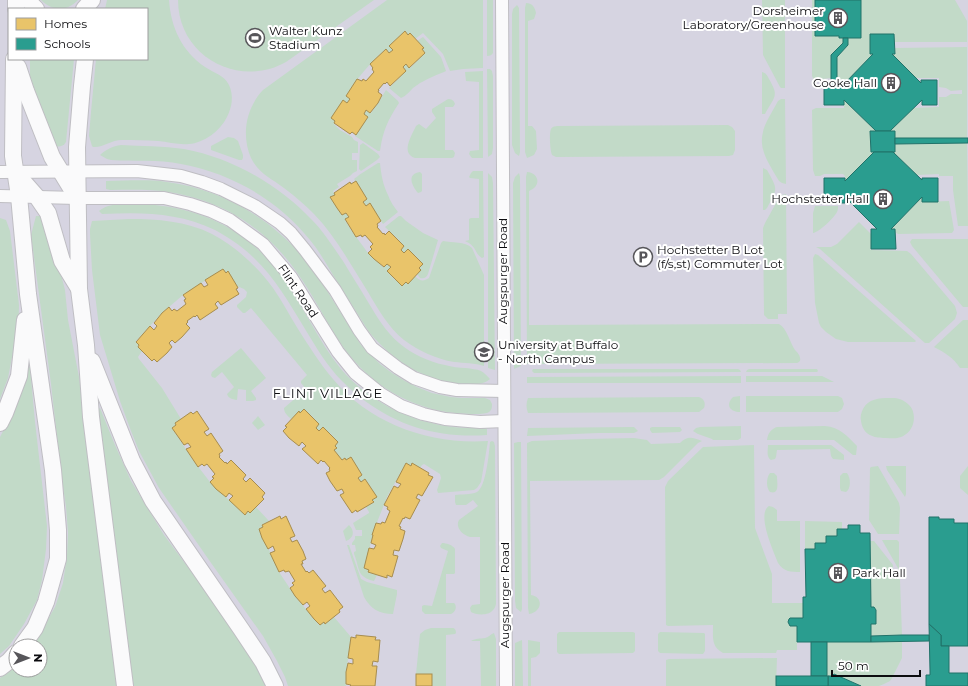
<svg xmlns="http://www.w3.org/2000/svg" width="968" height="686" font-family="Montserrat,sans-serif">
	<rect width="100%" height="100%" fill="#e1e0e6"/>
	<path fill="#d6d4e1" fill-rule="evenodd" d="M0,0H968V686H0ZM9,9H147V59H9ZM16,646H40V670H16Z"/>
	<g fill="#c2dac8">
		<path d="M41,0H78C67,12 52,11 41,0Z"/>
		<path d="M107,0H169C171,28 182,51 205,67C214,73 224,75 229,85C234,96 232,107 227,117C220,131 204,143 189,144C179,145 168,142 158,141C146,140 134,140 122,140C111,140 103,148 93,147L92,146L89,136L91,112L96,59H147V9H105Z"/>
		<path d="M178,0H374L286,62C238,89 178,56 178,0Z"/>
		<path d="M387,0H483V68L463,69L450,71L443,54L423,33L415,39L408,35L405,31L389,46L393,50L389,53L386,49C369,64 358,77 346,96L350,99L347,103L343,100L334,124L340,130L352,137L354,140L358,142V153H352V160H357V171L353,173L350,176L337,184L339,187L333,191L335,195L331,197L337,208L342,215L346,213L349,217L345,220L351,230L368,253L383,267L387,264L391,267L387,271L395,280L406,282L408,284L415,276C420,281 423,282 429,278L441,243L443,241C452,243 465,241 472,248L484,275V366C475,363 464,363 454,362C436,359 419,351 404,340C388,327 378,309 368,292C351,265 336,237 314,214C305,205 295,196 284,188C271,178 259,174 251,158C241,135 246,108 263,90Z"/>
		<path d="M487,0H493V53C492,55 490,56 487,56Z"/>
		<polygon points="762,0 785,0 785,88 781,88 780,87 763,55"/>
		<polygon points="812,0 815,0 816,36 839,36 839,38 843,38 843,43 831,55 831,78 822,79 818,81 814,80 812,76"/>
		<polygon points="861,0 955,0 967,21 967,42 895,42 894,34 870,34 870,54 873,54 844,84 844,81 837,81 837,57 848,45 848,38 861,38"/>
		<path d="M526,3C532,3 535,7 536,13L534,19L528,21V126H532L536,131L537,149L534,155L527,158L525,152V8Z"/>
		<polygon points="517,5 519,8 520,152 519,156 515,153 512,145 512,14 513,9"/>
		<path d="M423,37L441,57L446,71L444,72C433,76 422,81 413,88C409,92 406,96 401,98L389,88L406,71L403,67L406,64L410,68L425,53L422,49L423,48L417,41Z"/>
		<polygon points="967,47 967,138 895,138 895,131 890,131 913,108 939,107 939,97 946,97 951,94 962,94 962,90 951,91 946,88 939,87 939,78 916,78 892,54 895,54 895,48"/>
		<path d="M30,59H74L66,142C63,147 59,147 54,146L30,85Z"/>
		<polygon points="487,69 490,69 492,71 493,76 493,148 492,154 488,157"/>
		<polygon points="483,71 483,158 472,158 469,154 470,151 479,150 479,82 466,81 465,72"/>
		<path d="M762,72C766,73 767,75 769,79C779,96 775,96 766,112L765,114H762Z"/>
		<path d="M386,90L398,101L399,103C388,120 383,130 380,151H378L355,136L368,117L364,114L366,110L371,113L378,103Z"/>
		<path d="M448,99C451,99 454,100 455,104L453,107H445V150H453L455,153L454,157L452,158H415C400,153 412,135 416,126L419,124L426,129L436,118L432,112V109Z"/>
		<path d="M781,99H785L786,184L782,183L779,181C770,165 758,150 763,132C764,124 774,109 778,101Z"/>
		<polygon points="844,100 876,131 870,132 871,151 874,152 845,181 845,176 843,174 824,174 820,176 815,176 813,170 812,110 816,108 844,108"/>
		<path d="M728,125L732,127L735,131V150L733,155L729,156L556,157L552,155C550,150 549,133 551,129C553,126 554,127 557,126Z"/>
		<polygon points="228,137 234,138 238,141 243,155 243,158 242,160 239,160 211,150 211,146"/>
		<polygon points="363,143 378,154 380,157 377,160 361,171 359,169 360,145"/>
		<polygon points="967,143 968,226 958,226 953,190 953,176 939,176 939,174 917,175 893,152 895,151 895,144"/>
		<path d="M121,145C142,146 163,146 184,149C232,158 278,184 312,220C324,232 333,247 343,261C351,275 360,288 368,302C377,317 386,332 399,343C412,354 429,362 445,365C452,367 459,368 466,368C471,369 477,369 481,371C485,373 487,376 490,379C483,385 476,384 467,384C427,383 394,362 369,332C357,313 345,294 333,275C326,263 319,251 310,240C278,200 231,173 181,164C158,159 135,162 111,160L107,159L100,155C105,150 113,146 121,145Z"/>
		<path d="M378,163H380C381,174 383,185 388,195C390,201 394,207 398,212L383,224L369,203L366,206L363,202L367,199L354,179L358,176L359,175Z"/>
		<path d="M763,168L767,170C778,190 778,188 767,208L765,210H763Z"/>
		<path d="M473,171H483L484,257L482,258C474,253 477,246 465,241L469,240V219L471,218H479V179L470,178L469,177L471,173Z"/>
		<path d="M420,172L422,174V191L421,192L418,193C412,186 406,174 420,172Z"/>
		<path d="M527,172C540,173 541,187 529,191V325L779,324C787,328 790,343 795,350C797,352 800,355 800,358C801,361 799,362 797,363L527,364L526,177Z"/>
		<polygon points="488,173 492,177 493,183 495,370 488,368"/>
		<polygon points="519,173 520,177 521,366 514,369 513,183 515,177"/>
		<path d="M106,181C126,181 147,179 167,182C227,190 278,223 314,270L361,345L380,364L392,373L405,381L417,387L432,393L451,397L462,398H485L490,400L492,404C492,407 492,410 489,412C484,416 454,413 447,412C402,405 364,379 339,341C324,318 312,293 296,271C278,246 256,226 228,211C210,202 189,195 168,192C149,189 130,190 110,190L106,189Z"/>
		<polygon points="786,194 787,314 778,314 778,319 768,319 764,315 763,228 765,223 780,196 782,195"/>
		<polygon points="922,197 922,202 949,201 954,230 952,233 898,234 895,232 895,229 891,229"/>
		<path d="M145,204C202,208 249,230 282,277C304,306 318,341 341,369C367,400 407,420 446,426C459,428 472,428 485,428L487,429V435C441,438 402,428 365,401C357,395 349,388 342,381C327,366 316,347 305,329C284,294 267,264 233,241C227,237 221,233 215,230C178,212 141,212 102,214L99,211C111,201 130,205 145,204Z"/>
		<path d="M815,206H838C838,208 838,210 837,212C834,218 819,232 813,233V213Z"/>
		<polygon points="36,216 44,216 51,236 65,290 68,320 79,377 117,686 0,686 0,678 16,665 16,670 40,670 40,646 33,646 55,607 63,583 67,555 68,533 66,507 61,472 51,384 31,235"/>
		<path d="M399,216H401L406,221L423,233L438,240L428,274C426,278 424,279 420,278L417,274L421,270L419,268L423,264L415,255L404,253L401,250L404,246L398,239L385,227Z"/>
		<polygon points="0,218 6,220 10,231 19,305 18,342 14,347 8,378 0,399"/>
		<path d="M129,219C158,219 186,221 212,234C236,247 257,266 273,288C282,301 290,316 298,329C309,346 320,364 333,379C370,424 430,445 488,441L481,482L477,488L474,490L438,493L437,490L441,478L440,474L424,464L422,465L420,468L412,463L411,466L406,463L387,497L372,535H373L364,568L369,570L368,572L377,575L374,581C356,577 360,568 354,554V552L356,551L355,545H352V543L355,539V536H362V530H356L353,523L369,513V512L366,507L374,502L372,500V489L365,479L361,482L358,478L362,475L351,457L346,460L345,458L342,460L334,450L336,448L335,446L338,442L330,433L319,431L316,428L319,424L311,415L300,413L299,412L291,419C288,416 284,413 284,408L306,389L301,383V381L307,375L251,308L245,313H243L237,307V305L246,297L247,292L244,289L237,286L228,272L226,273L223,269L183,295L162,313L136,341L139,345L138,347L142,351L138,357L139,359L162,388L181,419L175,423L176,425L172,428L193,460L210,482L245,515L248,511L250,513L256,507L269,521L262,525L263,527L259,530L264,541H265L279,572L295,596L319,625L324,622L325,624L334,617L351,637L346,675V686H288L285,677L277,661L263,636L209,560L159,488L139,451L131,431L120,401L100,335L92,270L90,234V229L92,221Z"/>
		<polygon points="859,222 871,234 871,250 907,251 911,254 955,306 957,313 955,319 929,343 925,343 820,249 816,247 831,247 837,244"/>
		<polygon points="912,239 968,239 968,307 963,307 912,246 910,242"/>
		<polygon points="815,254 818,255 916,341 915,342 848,342 836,339 826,332 821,327 819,323 815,303 813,258"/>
		<path d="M963,320H968V368H960C954,358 944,352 934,347L935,346Z"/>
		<path d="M241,348L266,378L251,391L256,398V400L253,401H246V390L238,389L237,400C232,399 229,399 227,394L234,387L222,372L215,378L212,377L211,375L212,372Z"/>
		<polygon points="26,367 30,367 35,422 47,526 46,549 42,580 37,600 24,624 9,646 0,654 0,437 10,418"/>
		<polygon points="533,369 738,369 740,370 741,372 534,373 532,371"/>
		<polygon points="749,369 817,369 818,371 817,372 746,372 747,370"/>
		<polygon points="741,376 741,383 527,383 527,377"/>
		<polygon points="746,376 822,376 834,382 746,382"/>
		<path d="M740,396V412C730,412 725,405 733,397Z"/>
		<polygon points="746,396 838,396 842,398 844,404 842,409 838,412 746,412"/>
		<path d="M699,397C704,399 706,403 704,408L699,412L528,413C526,408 526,403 528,398Z"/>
		<path d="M895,398C902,399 909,403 912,409C917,420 912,433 901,437C896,439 891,438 886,438C873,438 863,435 861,421C860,417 861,413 863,409C869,397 883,398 895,398Z"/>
		<polygon points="100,408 115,445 131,481 164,535 210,597 255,661 267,686 131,686 97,410"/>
		<polygon points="258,416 265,425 258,430 252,423"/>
		<polygon points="741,426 741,438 738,440 713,440 712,439 698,434 693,431 696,428 700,427"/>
		<path d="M825,426C840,427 847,436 857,446L856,455H853L834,440H767C768,433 771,429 777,427Z"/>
		<polygon points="631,427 634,427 638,431 634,433 598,433 527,436 528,428"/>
		<polygon points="652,427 680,427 682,430 680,432 652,433 650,430 650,428"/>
		<path d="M634,438L647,440L651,444L680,443C688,435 693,438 702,441L698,443L664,477L659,480L530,481L531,595C544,597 542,612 529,614L528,608L527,443L532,441L587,439Z"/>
		<path d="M492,441L494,442L495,446L496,604C495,607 495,608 493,610C489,616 476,615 471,612L470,608L472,605L480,604V537C477,537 473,537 470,537C462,535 455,527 459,520L478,506L473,500L466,505H456L455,502V495C461,494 471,495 477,492C486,487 489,453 490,442Z"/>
		<polygon points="518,442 521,442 522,609 521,612 516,608 515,601 514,443"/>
		<path d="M754,445L755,528L772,574V603H803V618C798,618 790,616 788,622L790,626H797V650H777L776,653H723C711,647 713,637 713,625L668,626L666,625L665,487L668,481L703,447Z"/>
		<path d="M768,445H831L844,455V460L833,459L831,456L830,449L777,450L776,457L775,459L771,460C766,457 768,450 768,445Z"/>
		<polygon points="878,466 899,503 900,508 899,534 878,534 869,520 870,468 871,467"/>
		<polygon points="886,466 906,466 906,494 905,497 887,470"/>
		<polygon points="968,466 968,495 960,488 960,476"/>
		<path d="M770,473H774L777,476C777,483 780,495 770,492C766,488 766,478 770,473Z"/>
		<path d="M843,473H847C851,478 851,489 846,492L841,491L840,488V476Z"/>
		<path d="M769,506L773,507L777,510V521H800V572C791,572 784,572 778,563C774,552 756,514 769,506Z"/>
		<polygon points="805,521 842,522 842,529 837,529 837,536 826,536 826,543 816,543 815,549 805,549"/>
		<path d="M349,525C355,531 354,538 346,541L343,531Z"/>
		<polygon points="882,540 897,540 899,542 899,570"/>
		<polygon points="869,541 874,541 893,565 893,571 900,580 902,635 871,636 871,624 876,624 876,610 874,607 871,607"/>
		<path d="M442,543C446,543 453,545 455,549V573L454,574H446V603H454L455,604C457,608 455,612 451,614H425L422,611V606L424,605L432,606L448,551L441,548L440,546Z"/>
		<path d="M347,545H349L361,579L367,582L397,590V594L393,614C379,614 371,609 364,597Z"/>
		<path d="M431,628H452C455,628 456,630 456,633L455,634L446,635V686H432V674H416L420,634L425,630Z"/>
		<polygon points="559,632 633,632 635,633 635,651 633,653 559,654 557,652 557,634"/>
		<polygon points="660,632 704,633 705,634 705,651 703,654 660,653 658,651 658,634"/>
		<path d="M494,633L496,639V686H481L480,641H471C476,638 480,639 485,638C489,637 491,634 494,633Z"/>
		<polygon points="522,640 523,686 515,686 515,643"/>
		<polygon points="528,640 540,642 540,653 536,657 531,658 531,686 528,686"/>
		<polygon points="902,641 902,658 892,678 890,681 884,684 879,686 861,686 834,674 832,676 827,676 827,642"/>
		<polygon points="777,658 776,686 666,686 666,660 669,659"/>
	</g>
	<g fill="#e9c46a" stroke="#a78d4f">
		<polygon points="405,31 408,35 410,33 424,48 422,49 425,53 409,68 406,64 403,67 406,71 390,86 387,82 385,84 384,83 378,90 379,90 378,92 382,95 378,103 370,113 366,110 364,114 368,117 356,135 352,132 350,134 334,123 335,121 331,118 343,100 347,103 350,99 346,96 357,79 362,81 363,79 366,81 374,72 372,69 373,68 370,64 386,49 389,53 393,50 389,46"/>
		<polygon points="356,181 367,199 363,202 366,206 370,203 381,221 377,224 378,226 377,227 383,234 384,233 385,235 389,231 404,246 401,250 404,253 408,249 423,264 419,268 421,270 408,284 406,282 402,286 387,271 391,267 387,264 384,267 374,259 368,253 372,249 370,247 373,244 365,235 362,237 361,235 356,237 345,219 349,217 346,213 342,215 337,208 330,197 335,195 334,193 350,182 351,184"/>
		<polygon points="223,269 226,273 228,271 237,286 238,288 236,289 239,294 221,305 218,301 215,304 218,308 200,320 197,315 195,317 194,316 187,321 188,322 186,324 190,328 182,337 175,343 172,340 169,343 172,347 167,353 157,362 154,359 152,361 138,347 139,345 136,342 150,326 154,330 157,326 154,323 162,313 169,307 172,311 174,309 177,311 186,304 184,300 186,299 183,295 201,283 204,287 208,285 205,280"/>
		<polygon points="304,409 319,424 316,428 319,431 323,427 338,442 335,446 337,448 334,450 342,460 345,458 346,460 351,457 362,475 358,478 361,482 365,479 377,497 372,500 374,502 357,512 356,510 352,513 340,495 344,493 342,489 337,491 330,481 326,473 330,471 329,469 330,468 324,461 323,462 321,460 318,464 302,449 306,446 302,442 299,446 289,438 283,431 287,427 285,426 299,411 300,413"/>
		<polygon points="197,411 209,429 204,432 207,436 211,433 223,451 219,454 220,456 219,457 225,463 226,462 227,464 231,460 246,475 243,479 246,482 250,478 265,493 262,497 264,499 250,513 248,511 245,515 229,500 233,496 229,493 226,497 216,489 210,482 214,478 212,477 215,474 207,464 204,466 202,464 198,467 186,449 191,447 188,443 184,445 172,428 176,425 175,423 181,419 191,412 193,414"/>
		<polygon points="406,463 411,466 412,463 429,473 428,475 433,477 422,496 418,494 416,498 420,500 410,519 405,517 404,519 403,518 399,526 401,527 400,529 405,531 403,539 399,551 394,550 393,555 398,556 392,577 387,575 387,578 368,572 369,570 364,568 369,548 374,549 376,545 371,543 373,535 372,535 376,523 381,524 382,522 385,523 390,511 387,509 388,507 384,505 394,486 398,488 401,484 396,482"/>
		<polygon points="280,516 281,519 286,516 295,536 290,538 292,542 297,540 303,551 306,559 302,561 303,564 301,564 306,572 307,571 309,573 313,570 326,586 322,589 325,593 330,590 343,607 339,610 340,612 325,624 324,622 320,625 314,619 306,609 310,606 307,602 303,605 295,596 290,588 294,585 292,583 295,581 289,571 285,572 284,570 279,572 270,553 275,551 273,546 268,549 262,538 259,529 263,527 262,525"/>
		<polygon points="356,635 376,637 375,640 380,640 378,662 373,661 372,666 377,666 375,686 350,686 351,685 346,684 346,672 348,663 353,664 353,659 348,658 351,637 356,638"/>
		<rect x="416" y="674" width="16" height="12"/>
	</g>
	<g fill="#2a9d8f" stroke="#217269">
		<polygon points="815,0 861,0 861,38 839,38 839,36 815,36"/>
		<polygon points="870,34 894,34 895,54 892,54 921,83 921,80 937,80 937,105 922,105 922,100 890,131 876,131 844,100 844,105 824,105 824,81 844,81 844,84 873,54 870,54"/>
		<polygon points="843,38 848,38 848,45 837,57 837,81 831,81 831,55 843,43"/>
		<polygon points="870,131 895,131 895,152 871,152"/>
		<polygon points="895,138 968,138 968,143 895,144"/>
		<polygon points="874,152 893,152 922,180 922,178 938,178 938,202 922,202 922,197 891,229 895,229 896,249 871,249 871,229 877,229 845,197 845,203 824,203 824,178 845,178 845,181"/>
		<polygon points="929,517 939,517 939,519 954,519 954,523 968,523 968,646 941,646 941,635 929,624"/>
		<polygon points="848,525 860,525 860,533 870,533 871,607 874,607 876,610 876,624 871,624 871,642 797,642 797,626 790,626 788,622 789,619 790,618 803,618 803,597 806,597 805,549 815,549 815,543 826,543 826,536 837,536 837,529 848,529"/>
		<polygon points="929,624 941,635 941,646 949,646 949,673 968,673 968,686 926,686 926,675 930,675 930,671"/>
		<polygon points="902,635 929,635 929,641 871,642 871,636"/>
		<rect x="811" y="642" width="16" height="34"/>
		<polygon points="834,674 861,686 828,686 828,676 832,676"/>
		<rect x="776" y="676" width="52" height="10"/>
	</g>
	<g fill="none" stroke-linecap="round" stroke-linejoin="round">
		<defs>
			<g id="minor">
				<polyline points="502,0 506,686"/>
				<polyline points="0,172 137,171 181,176 202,182 221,189 255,206 280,223 291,233 305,250 335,290 359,330 372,348 398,368 414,378 440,387 457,390 504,391"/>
				<polyline points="0,196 77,198 164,198 190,204 211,211 230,220 263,244 291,277 338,352 355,373 381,394 401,406 423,414 445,419 480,422 504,421"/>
			</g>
			<g id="major">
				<polyline points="30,0 32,5 36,9"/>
				<polyline points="16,9 16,0"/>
				<polyline points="84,9 92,0"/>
				<polyline points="14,59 13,156 19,196 28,294 53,470 58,530 58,559 46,602 35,628 22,646"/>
				<polyline points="85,59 82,86 77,147 79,289 86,345 91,417 125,686"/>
				<polyline points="18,67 26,91 52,157 77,198"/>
				<polyline points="15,172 37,197 48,213 62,261 78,287"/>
				<polyline points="92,361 132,461 153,501 241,629 263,662 275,686"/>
				<polyline points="0,423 5,413 19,376 25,320"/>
				<polyline points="0,668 9,661 16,653"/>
			</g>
		</defs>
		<use href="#minor" stroke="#bfbec3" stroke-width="14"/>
		<use href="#major" stroke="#bfbec3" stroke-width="18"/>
		<use href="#minor" stroke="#fafafb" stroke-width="12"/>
		<use href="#major" stroke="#fafafb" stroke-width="16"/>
	</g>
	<defs>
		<symbol id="building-ring" viewBox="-11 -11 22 22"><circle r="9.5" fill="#fff" stroke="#57565a" stroke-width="1.5"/><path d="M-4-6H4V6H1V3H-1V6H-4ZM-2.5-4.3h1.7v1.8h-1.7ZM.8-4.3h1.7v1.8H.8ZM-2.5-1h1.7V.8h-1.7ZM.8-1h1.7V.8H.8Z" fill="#57565a"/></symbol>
		<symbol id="stadium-ring" viewBox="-11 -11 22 22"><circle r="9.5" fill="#fff" stroke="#57565a" stroke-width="1.5"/><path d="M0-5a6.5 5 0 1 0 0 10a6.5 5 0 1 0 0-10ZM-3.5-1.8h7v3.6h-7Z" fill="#57565a"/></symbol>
		<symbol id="parking-ring" viewBox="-11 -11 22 22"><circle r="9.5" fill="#fff" stroke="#57565a" stroke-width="1.5"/><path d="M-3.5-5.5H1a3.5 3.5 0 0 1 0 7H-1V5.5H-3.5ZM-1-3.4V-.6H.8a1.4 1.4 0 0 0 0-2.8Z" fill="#57565a"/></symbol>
		<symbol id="university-ring" viewBox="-11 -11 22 22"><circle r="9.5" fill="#fff" stroke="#57565a" stroke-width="1.5"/><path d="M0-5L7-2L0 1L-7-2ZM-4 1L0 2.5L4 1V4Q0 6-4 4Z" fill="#57565a"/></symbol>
	</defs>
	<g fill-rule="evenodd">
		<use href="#building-ring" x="827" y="7" width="22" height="22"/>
		<use href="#stadium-ring" x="244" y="27" width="22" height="22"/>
		<use href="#building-ring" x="880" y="72" width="22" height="22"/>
		<use href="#building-ring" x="872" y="188" width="22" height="22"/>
		<use href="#parking-ring" x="632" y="246" width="22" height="22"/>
		<use href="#university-ring" x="473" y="341" width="22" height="22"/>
		<use href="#building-ring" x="827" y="562" width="22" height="22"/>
	</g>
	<g text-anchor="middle" stroke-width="4" stroke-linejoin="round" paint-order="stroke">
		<g font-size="12" fill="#0c0c0f" stroke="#fff" text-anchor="start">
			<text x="824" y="15" text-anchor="end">Dorsheimer<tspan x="824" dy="14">Laboratory/Greenhouse</tspan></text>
			<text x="269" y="35">Walter Kunz<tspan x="269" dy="14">Stadium</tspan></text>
			<text x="877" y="87" text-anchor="end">Cooke Hall</text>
			<text x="869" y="203" text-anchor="end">Hochstetter Hall</text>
			<text x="657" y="254">Hochstetter B Lot<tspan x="657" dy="14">(f/s,st) Commuter Lot</tspan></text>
			<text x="498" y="349">University at Buffalo<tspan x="498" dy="14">- North Campus</tspan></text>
			<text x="852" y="577">Park Hall</text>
		</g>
		<g font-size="12" fill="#0c0c0f" stroke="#fff">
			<text transform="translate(503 271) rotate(-90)" y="4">Augspurger Road</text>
			<text transform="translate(298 291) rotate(56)" y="4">Flint Road</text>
			<text transform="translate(505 595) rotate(-90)" y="4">Augspurger Road</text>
		</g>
		<g font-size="13" letter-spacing="1" fill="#0c0c0f" stroke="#fff">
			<text x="328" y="398">FLINT VILLAGE</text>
		</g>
	</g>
	<rect x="8" y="8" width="140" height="52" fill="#ffffff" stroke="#9e9e9f"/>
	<rect x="16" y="18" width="20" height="12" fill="#e9c46a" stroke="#9e9e9f"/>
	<text x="44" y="28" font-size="12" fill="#0c0c0f">Homes</text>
	<rect x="16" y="38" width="20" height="12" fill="#2a9d8f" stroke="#9e9e9f"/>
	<text x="44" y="48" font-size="12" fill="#0c0c0f">Schools</text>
	<g transform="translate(28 658) rotate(90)"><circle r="19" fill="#ffffff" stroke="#9e9e9f"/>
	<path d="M0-3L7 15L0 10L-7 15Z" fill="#57565a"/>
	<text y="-6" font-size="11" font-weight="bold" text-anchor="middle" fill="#0c0c0f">N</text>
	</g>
	<path d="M832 670v6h88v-6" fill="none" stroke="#0c0c0f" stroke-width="2"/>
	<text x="838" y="670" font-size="12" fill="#0c0c0f" stroke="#ffffff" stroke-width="3" paint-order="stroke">50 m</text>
</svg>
